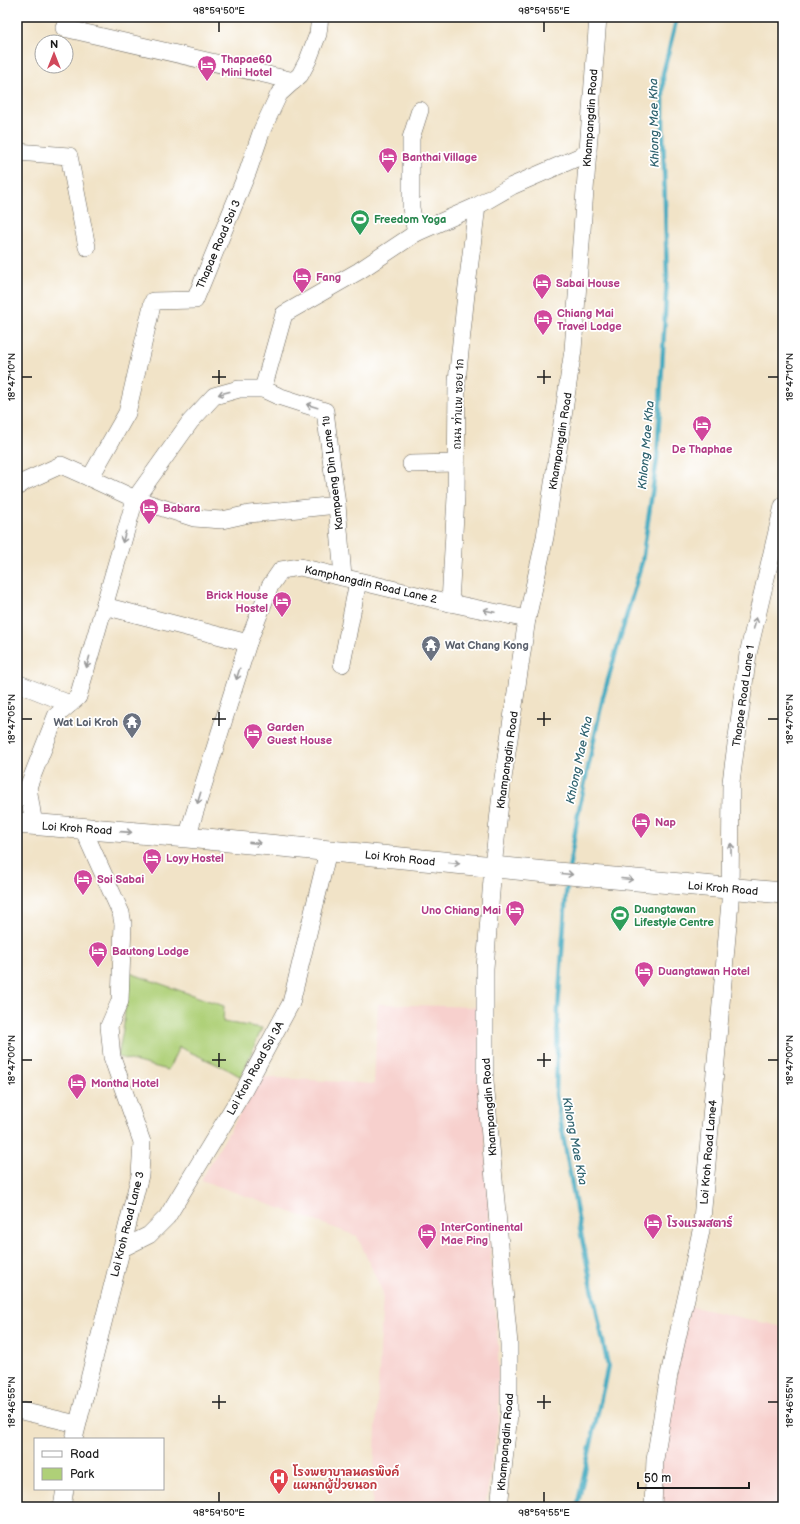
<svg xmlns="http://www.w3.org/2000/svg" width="800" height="1524" font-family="'Balsamiq Sans','Playpen Sans Thai',sans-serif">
	<rect width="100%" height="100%" fill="#fff"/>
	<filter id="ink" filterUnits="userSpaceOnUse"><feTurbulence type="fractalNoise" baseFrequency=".025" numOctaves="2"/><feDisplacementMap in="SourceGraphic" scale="8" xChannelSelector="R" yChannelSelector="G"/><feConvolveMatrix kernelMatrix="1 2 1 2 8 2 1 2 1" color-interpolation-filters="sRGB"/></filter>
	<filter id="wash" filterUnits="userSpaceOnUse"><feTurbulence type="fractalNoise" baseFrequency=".012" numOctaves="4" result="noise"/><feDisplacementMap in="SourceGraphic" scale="16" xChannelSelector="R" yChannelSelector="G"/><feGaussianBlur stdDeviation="0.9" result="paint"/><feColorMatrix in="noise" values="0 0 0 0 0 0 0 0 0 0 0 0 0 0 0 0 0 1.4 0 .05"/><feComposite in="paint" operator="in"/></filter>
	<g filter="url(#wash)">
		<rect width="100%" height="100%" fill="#f1e3c7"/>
		<g fill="#f7d0cd">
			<polygon points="378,1004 478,1007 489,1208 491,1267 498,1345 499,1416 485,1507 372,1507 383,1293 357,1236 201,1180 261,1077 374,1084"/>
			<polygon points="689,1306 783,1327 783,1507 657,1507 660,1456"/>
		</g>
		<polygon fill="#afd078" stroke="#66764a" points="127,972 224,1006 223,1022 262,1028 241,1077 229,1070 179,1047 168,1070 118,1057 124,1024"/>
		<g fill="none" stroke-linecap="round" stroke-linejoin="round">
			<g stroke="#3fa9bf" stroke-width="4.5">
				<polyline points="569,869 578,814 603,697 642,562 657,459 667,277 663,132 663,74 677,17"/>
				<polyline points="568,879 566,894 558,1009 556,1095 579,1224 608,1366 577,1507"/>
			</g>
		</g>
	</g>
	<g filter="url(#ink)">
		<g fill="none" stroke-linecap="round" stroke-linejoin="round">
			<defs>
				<g id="minor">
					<polyline points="64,28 294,81"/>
					<polyline points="17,152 69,156 87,247"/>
					<polyline points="416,233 411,208 411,138 420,110"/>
					<polyline points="263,389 284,314 359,271 416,233 477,206 512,186 588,153"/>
					<polyline points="411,464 456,463"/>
					<polyline points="90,478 135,499 194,518 222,520 249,514 337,505"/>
					<polyline points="17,487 26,481 61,465 90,478 127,413 153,301 195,300 248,171 262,130 279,94 300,75 308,60 318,34 320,17"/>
					<polyline points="450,603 456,497 457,381 466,294 477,206"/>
					<polyline points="104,606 248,643"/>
					<polyline points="342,664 358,581"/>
					<polyline points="17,683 70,704"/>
					<polyline points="28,787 34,825"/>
					<polyline points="17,800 28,787 56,716 78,697 135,499 190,422 214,396 239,389 263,389 278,396 325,411 337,505 343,577"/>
					<polyline points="187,837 248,643 270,586 281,570 300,567 450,603 527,619"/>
					<polyline points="121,1249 149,1235 167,1217 244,1090 291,1003 328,851"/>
					<polyline points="17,1410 77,1424"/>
					<polyline points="74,1439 140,1175 142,1142 112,1057 109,1026 120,1001 123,924 121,913 83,829"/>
					<polyline points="62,1507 65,1489"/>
					<polyline points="499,1507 509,1414 509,1344 485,1081 485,968 493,867 502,785 527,619 545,537 573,350 598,17"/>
					<polyline points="653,1507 655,1459 669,1375 701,1231 730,902 731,782 748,654 783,506"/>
				</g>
				<polyline id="tertiary" points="17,823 187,837 546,872 783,893"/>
			</defs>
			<use href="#minor" stroke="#676258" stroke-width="18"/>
			<use href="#tertiary" stroke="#676258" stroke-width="22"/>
			<use href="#minor" stroke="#fff" stroke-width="17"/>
			<use href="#tertiary" stroke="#fff" stroke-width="21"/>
		</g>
		<defs><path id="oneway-shaft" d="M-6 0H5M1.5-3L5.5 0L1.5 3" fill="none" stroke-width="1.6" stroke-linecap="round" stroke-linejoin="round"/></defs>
		<g stroke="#999">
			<use href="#oneway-shaft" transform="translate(224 393) rotate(165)"/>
			<use href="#oneway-shaft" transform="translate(312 406) rotate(-163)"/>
			<use href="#oneway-shaft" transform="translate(124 537) rotate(106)"/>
			<use href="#oneway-shaft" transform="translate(489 611) rotate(-168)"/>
			<use href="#oneway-shaft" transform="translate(755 623) rotate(-77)"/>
			<use href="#oneway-shaft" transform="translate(88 662) rotate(106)"/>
			<use href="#oneway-shaft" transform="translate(238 674) rotate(107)"/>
			<use href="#oneway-shaft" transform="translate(199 798) rotate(107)"/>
			<use href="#oneway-shaft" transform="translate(126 832) rotate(4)"/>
			<use href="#oneway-shaft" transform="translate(255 843) rotate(6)"/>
			<use href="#oneway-shaft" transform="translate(731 849) rotate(-90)"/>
			<use href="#oneway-shaft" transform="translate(454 863) rotate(6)"/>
			<use href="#oneway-shaft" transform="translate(567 874) rotate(5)"/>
			<use href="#oneway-shaft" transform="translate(627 879) rotate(5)"/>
		</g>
	</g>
	<path fill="none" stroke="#1c1c1c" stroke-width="1.5" d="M219,22V32M544,22V32M219,370V384M544,370V384M22,377H32M212,377H226M537,377H551M768,377H778M219,712V726M544,712V726M22,719H32M212,719H226M537,719H551M768,719H778M219,1053V1067M544,1053V1067M22,1060H32M212,1060H226M537,1060H551M768,1060H778M219,1395V1409M544,1395V1409M22,1402H32M212,1402H226M537,1402H551M768,1402H778M219,1492V1502M544,1492V1502"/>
	<defs>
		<symbol id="hotel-pin" viewBox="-11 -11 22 30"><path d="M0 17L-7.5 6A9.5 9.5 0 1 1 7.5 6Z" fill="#d1479c" stroke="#fff"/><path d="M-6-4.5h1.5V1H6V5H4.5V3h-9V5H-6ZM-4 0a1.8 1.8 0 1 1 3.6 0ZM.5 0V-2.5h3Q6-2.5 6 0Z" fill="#fff"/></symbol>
		<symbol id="stadium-pin" viewBox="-11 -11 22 30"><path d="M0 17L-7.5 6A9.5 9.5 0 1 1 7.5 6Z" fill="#2e9e5b" stroke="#fff"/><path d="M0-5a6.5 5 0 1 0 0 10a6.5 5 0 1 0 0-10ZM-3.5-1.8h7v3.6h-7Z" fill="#fff"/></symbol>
		<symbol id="temple-pin" viewBox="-11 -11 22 30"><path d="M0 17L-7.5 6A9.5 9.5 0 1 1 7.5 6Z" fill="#6b7280" stroke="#fff"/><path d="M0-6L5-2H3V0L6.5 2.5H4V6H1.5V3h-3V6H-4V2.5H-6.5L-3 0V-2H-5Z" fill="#fff"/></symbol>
		<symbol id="hospital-pin" viewBox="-11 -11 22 30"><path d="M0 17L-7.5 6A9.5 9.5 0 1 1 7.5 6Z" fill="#e0444e" stroke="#fff"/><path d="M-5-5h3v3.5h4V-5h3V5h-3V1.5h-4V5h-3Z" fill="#fff"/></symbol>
	</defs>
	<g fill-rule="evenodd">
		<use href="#hotel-pin" x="196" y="54" width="22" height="30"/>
		<use href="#hotel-pin" x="377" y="146" width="22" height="30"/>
		<use href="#stadium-pin" x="349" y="208" width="22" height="30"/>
		<use href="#hotel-pin" x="291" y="266" width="22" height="30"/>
		<use href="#hotel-pin" x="531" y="272" width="22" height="30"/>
		<use href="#hotel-pin" x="532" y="308" width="22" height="30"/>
		<use href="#hotel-pin" x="691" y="414" width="22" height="30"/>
		<use href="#hotel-pin" x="138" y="497" width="22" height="30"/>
		<use href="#hotel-pin" x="271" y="590" width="22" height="30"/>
		<use href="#temple-pin" x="420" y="634" width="22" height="30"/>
		<use href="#temple-pin" x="121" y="711" width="22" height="30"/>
		<use href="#hotel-pin" x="242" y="722" width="22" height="30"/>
		<use href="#hotel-pin" x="630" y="811" width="22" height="30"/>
		<use href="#hotel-pin" x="141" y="847" width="22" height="30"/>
		<use href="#hotel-pin" x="72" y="868" width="22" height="30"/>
		<use href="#hotel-pin" x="504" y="899" width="22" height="30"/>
		<use href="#stadium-pin" x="609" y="904" width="22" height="30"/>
		<use href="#hotel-pin" x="87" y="940" width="22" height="30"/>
		<use href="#hotel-pin" x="633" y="960" width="22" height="30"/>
		<use href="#hotel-pin" x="66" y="1072" width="22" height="30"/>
		<use href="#hotel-pin" x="642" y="1212" width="22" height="30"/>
		<use href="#hotel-pin" x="416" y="1222" width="22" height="30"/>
		<use href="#hospital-pin" x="268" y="1467" width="22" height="30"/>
	</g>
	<g text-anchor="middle" stroke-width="3.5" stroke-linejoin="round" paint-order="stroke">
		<g font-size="11" font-weight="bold" fill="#b23c85" stroke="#fff" text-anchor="start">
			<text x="221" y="63">Thapae60<tspan x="221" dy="13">Mini Hotel</tspan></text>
			<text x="402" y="161">Banthai Village</text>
			<text x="316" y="281">Fang</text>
			<text x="556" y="287">Sabai House</text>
			<text x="557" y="317">Chiang Mai<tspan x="557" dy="13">Travel Lodge</tspan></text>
			<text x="702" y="453" text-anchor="middle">De Thaphae</text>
			<text x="163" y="512">Babara</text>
			<text x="268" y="599" text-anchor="end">Brick House<tspan x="268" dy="13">Hostel</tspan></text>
			<text x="267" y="731">Garden<tspan x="267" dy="13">Guest House</tspan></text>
			<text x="655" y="826">Nap</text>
			<text x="166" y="862">Loyy Hostel</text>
			<text x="97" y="883">Soi Sabai</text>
			<text x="501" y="914" text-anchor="end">Uno Chiang Mai</text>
			<text x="112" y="955">Bautong Lodge</text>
			<text x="658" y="975">Duangtawan Hotel</text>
			<text x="91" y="1087">Montha Hotel</text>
			<text x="667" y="1227">โรงแรมสตาร์</text>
			<text x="441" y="1231">InterContinental<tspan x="441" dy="13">Mae Ping</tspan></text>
		</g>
		<g font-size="11" fill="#1c1c1c" stroke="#fff">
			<text transform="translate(590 118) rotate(-86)" y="4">Khampangdin Road</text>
			<text transform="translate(218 244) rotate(-67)" y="4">Thapae Road Soi 3</text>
			<text transform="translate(458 404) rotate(-88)" y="4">ถนน ท่าแพ ซอย 1ก</text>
			<text transform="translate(560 441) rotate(-81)" y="4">Khampangdin Road</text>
			<text transform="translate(332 473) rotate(-97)" y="4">Kampaeng Din Lane 1ข</text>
			<text transform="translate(371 584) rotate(13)" y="4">Kamphangdin Road Lane 2</text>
			<text transform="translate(743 696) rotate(-82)" y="4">Thapae Road Lane 1</text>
			<text transform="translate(507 760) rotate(-82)" y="4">Khampangdin Road</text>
			<text transform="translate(77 828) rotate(4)" y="4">Loi Kroh Road</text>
			<text transform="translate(400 858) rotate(6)" y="4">Loi Kroh Road</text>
			<text transform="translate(723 888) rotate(5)" y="4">Loi Kroh Road</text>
			<text transform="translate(255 1068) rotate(-61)" y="4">Loi Kroh Road Soi 3A</text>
			<text transform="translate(489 1107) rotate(-94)" y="4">Khampangdin Road</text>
			<text transform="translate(708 1152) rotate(-85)" y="4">Loi Kroh Road Lane4</text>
			<text transform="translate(127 1224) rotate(-76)" y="4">Loi Kroh Road Lane 3</text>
			<text transform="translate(505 1442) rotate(-85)" y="4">Khampangdin Road</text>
		</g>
		<g font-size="11" font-weight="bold" fill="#27864d" stroke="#fff" text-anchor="start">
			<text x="374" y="223">Freedom Yoga</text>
			<text x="634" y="913">Duangtawan<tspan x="634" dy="13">Lifestyle Centre</tspan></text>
		</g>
		<g font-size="11" font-weight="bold" fill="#5b616d" stroke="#fff" text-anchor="start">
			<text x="445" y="649">Wat Chang Kong</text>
			<text x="118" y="726" text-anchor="end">Wat Loi Kroh</text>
		</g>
		<g font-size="11" font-weight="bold" fill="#be3a42" stroke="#fff" text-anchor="start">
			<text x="293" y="1476">โรงพยาบาลนครพิงค์<tspan x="293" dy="13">แผนกผู้ป่วยนอก</tspan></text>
		</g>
		<g font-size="12" font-style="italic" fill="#2e626e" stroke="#fff">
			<text transform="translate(654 123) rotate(-91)" y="4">Khlong Mae Kha</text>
			<text transform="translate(646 445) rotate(-85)" y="4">Khlong Mae Kha</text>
			<text transform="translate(579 760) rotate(-78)" y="4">Khlong Mae Kha</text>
			<text transform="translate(575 1141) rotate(79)" y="4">Khlong Mae Kha</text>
		</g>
	</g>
	<rect width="800" height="1524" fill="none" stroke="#fff" stroke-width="44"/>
	<rect x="34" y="1438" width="130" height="52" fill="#ffffff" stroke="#a4a4a4"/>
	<rect x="42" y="1451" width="20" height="6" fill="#ffffff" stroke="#a4a4a4"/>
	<text x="70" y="1458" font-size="12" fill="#1c1c1c">Road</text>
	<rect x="42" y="1468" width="20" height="12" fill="#afd078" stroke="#a4a4a4"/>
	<text x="70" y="1478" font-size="12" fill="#1c1c1c">Park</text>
	<g transform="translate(54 54)"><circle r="19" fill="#ffffff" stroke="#a4a4a4"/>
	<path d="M0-3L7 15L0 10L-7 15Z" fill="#d1495b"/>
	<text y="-6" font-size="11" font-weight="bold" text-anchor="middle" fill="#1c1c1c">N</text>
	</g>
	<path d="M638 1482v6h111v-6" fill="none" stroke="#1c1c1c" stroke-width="2"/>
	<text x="644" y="1482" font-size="12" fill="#1c1c1c" stroke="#ffffff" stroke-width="3" paint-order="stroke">50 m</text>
	<rect x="22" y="22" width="756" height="1480" fill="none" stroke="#1c1c1c" stroke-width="1.5"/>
	<g font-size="10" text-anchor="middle" fill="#1c1c1c">
		<text x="219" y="14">98°59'50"E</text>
		<text x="544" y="14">98°59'55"E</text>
		<text transform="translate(11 377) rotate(-90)" y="4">18°47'10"N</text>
		<text transform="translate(789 377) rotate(-90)" y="4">18°47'10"N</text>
		<text transform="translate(11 719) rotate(-90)" y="4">18°47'05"N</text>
		<text transform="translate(789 719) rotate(-90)" y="4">18°47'05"N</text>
		<text transform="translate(11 1060) rotate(-90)" y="4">18°47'00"N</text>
		<text transform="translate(789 1060) rotate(-90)" y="4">18°47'00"N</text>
		<text transform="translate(11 1402) rotate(-90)" y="4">18°46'55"N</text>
		<text transform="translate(789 1402) rotate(-90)" y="4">18°46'55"N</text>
		<text x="219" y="1516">98°59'50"E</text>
		<text x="544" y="1516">98°59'55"E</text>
	</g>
</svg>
